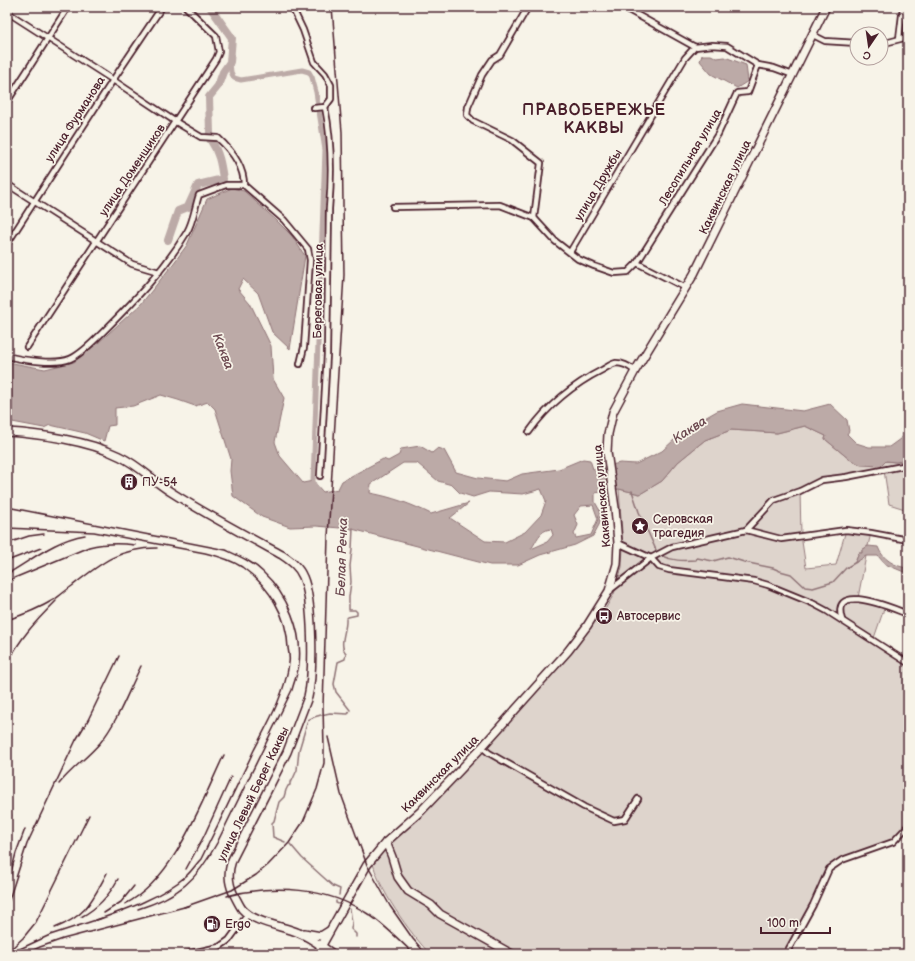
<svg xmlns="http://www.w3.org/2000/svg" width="915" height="961" font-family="'Balsamiq Sans',sans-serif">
	<rect width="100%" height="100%" fill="#f7f3e8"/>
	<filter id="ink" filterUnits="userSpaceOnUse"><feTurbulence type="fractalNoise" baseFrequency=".025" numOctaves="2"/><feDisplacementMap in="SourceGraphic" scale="8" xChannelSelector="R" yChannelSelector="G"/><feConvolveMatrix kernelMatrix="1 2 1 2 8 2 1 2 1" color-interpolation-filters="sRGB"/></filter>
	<g filter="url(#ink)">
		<path fill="#ded4cc" stroke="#947a7c" d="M805,426L826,436L825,439L849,459L896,462L908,460V510L889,504L884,470L822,480L800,491L801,535L806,568L836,565L846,530L871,533L868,546L862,550V553H859L855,562L866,556L858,598L885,606L873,641L908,663V826L893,842L842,860L829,869L813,905L786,954H430C410,933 377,888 372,859L421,811L587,626L600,618L614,594L622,567L623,547L619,489L640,494L662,481L678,462L705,440L731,430L777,433Z"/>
		<g fill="#bcaaa7" stroke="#8e7275" fill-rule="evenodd">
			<polygon points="702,55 711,55 717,58 725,57 746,65 748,81 737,88 711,74 700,61"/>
			<path d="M232,188L244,191L277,221L292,236L305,256L290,349L272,332L258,293L243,279L238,289L250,303L271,346L273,379L284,398L275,442L280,456L303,483L313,481L323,492L338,489L342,481L383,459L388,461L399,455L401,449L420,446L432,453L438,448L444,450L456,472L478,478L506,481L522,474L559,469L583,459L590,460L593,469L620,463L636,464L662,451L687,428L717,411L742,404L803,411L830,404L847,420L849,431L847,434L856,443L869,447H889L900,439L908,424V460L896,462L886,461L881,466L861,465L849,459L825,439L826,436L805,426L777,433L731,430L705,440L678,462L662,481L640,494L619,489L595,493V502L600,511V523L593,536L575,545L540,555L518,565H490L352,529L316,526L290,527L262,517L233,496L230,471L231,459L215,409L208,402L195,406L178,400L161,395L133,406L115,408V425L108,426L104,441L85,433L50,425L44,428L7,421V362L45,369L74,362L98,343L141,304L173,264L187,245L207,199ZM403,463H417L438,481L452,485L460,493L473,497L489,492L523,494L541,489L546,501L541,515L525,532L505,542L485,541L450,518L469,503L431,514C411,504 392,497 370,493L371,484ZM593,505L598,519L591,535L576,538L574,534L578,525L574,515L581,506ZM551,529L553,535L547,542L531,549C537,541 539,530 551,529Z"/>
			<path d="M868,546L878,547C882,559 896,567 908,568V573L904,572L885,564L878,556H866L855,563L859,553H862V550Z"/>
		</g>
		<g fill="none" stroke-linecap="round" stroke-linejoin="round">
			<g stroke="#8e7275" stroke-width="1.5">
				<polyline points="632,491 639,512 656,550"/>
				<path d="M659,555C673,561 682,561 696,560L697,558L713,561L728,557L744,562L773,568L780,571L791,574L805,587L813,588L833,582L846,568L856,562"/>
				<path d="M285,842L273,837L272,823L274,821L279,802L284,797L286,790L288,786L290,785V782L292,781L297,770L299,750L308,720L314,717L321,715L330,713L348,714L350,710L336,692L334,684L338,662L345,659L346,653C338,645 347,630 346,619L348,617L357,615V612L355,610H349V597L351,582L350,566L352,549L353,528"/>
				<polyline points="290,844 302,858 333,886 340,889 339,895"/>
				<polyline points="336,901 336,903 341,905"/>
				<polyline points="350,909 352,923 351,929 356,934 356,937"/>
			</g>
			<polyline stroke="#bcaaa7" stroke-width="5" points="230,62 231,72 234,78 241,80 302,70 309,72 312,77 316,92 325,150 313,481 315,488"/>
			<g stroke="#bcaaa7" stroke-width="8">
				<polyline points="210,7 232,38 230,62 223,72 218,86 209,97 210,133"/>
				<path d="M168,240L178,211L188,207L198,185L223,179C221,164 219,152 210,139"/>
			</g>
			<defs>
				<g id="street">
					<polyline points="292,7 303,30 314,62 325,74 331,85 331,99 325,107 314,108"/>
					<polyline points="528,7 500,55 492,60 482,75 468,107 467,115 473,121 512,140 541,163 534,218"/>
					<polyline points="623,7 695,47 712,45 727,46 758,65 774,68 793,75"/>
					<path d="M7,12L113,80L176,122L201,137L218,138C231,150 244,166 244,185L284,220L308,249L310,260L304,347L300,364"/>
					<polyline points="813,35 825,41 857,43"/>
					<polyline points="899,39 903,7"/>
					<polyline points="881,44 908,37"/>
					<polyline points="7,102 68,7"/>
					<polyline points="7,184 132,264 159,272"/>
					<polyline points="393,207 500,205 534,218 555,241 578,259 594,266 614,273 628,272 637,263 718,134 737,93 748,92 758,65"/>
					<polyline points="7,244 113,80 162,7"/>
					<polyline points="570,252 685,58 695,47"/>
					<polyline points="637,263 686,288"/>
					<polyline points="27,347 216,59 219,52 216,36 186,7"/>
					<path d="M7,356C22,360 56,365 70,359C82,354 96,339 105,330C135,300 165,269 187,232C193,222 195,207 199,195L226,185H244"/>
					<path d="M529,432C547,406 574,384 602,370C606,368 611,364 616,363C624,363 629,366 635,371"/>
					<path d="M320,476L327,354L329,209C332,175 332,141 325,107"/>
					<polyline points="746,530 774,500 800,491 822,480 846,477 908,465"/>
					<polyline points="618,543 651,558 659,567 669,570 754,581 768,585 812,603 827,611 908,663"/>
					<polyline points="610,590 651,558 672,547 746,530 781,539 846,530 871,533 908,540"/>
					<path d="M842,620C829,580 893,609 908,614"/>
					<polyline points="482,747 489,753 584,807 614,821 625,819 638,799"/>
					<polyline points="187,954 219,947 229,940 248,914"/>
					<polyline points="786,954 813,905 829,869 842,860 893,842 908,826"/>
				</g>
				<g id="secondary">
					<path d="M7,432C41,434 89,441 119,456C139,465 153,481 171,492C207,515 245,535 282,555C291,561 299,567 303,577C313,600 314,672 308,697L287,752L232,860C228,872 228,881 233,893C236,898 239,905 242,909C254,923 283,926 299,933C312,938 322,947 333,954"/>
					<polyline points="386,842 392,857 398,877 408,891 431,905 440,914 512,954"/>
					<polyline points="304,933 321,936 329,931"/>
				</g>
				<polyline id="primary" points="317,954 367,865 386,842 421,811 482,747 568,651 587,626 609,591 617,564 618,543 615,508 607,452 608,434 613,412 635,371 694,274 826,7"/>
			</defs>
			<use href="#street" stroke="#4a1f2b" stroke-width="8"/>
			<use href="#secondary" stroke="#4a1f2b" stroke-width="10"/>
			<use href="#primary" stroke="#4a1f2b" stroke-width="10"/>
			<use href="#street" stroke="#f7f3e8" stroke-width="4.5"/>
			<use href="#secondary" stroke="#f7f3e8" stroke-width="7"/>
			<use href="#primary" stroke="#f7f3e8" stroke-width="7"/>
			<g stroke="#4a1f2b" stroke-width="1.5">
				<path d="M7,507L226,550C239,556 253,562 263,572C287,594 303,631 299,664C298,673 294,682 292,690L217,843C197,880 179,896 138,909"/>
				<path d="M7,528L94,532L205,553C218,556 231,560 242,567C269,586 287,615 288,648C289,653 290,658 289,663C285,694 268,723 254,750C237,786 219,823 201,859C196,864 192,871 186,876C164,896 125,910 97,920"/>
				<polyline points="8,543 29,536 44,534"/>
				<polyline points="7,561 41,548"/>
				<path d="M7,574C33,559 55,540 85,535"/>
				<path d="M7,581L89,547C105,543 119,543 135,545"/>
				<path d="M7,620C23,615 40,608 55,599C61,595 66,590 72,586C101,563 119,548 157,548"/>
				<path d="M7,664C20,638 36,621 56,601"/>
				<polyline points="328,737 341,794 367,865 390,906 413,939 426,954"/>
				<path d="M59,784C71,769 87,758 100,743C118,721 128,692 141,666"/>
				<polyline points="7,828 11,815"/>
				<polyline points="186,869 204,836 231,777"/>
				<polyline points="7,888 16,853 25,829"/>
				<path d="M227,896C274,884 327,887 368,914C383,923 401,942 414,954"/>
				<path d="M125,904C174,880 201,803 224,755"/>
				<polyline points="7,906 27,844 76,740 88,720 119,656"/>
				<polyline points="184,907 232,890 256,875 268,865 289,843 303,822 317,789 324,763 324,749 323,707 328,537 344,275 342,132 332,7"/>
				<polyline points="104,913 121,902 134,886"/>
				<path d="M81,917C98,908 109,896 118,879"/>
				<path d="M55,928C87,915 91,902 107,873"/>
				<polyline points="12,948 23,938 36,922 89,815"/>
				<polyline points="9,954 50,935 102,918"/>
				<polyline points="25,954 40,947 63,939 188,906"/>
			</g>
		</g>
	</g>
	<defs>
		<symbol id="building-disc" viewBox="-11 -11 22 22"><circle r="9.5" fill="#4a1f2b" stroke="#f7f3e8"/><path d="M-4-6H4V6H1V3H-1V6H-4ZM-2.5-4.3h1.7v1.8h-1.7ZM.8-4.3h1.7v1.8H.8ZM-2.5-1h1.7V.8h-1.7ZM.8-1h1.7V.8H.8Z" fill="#fff"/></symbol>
		<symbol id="sight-disc" viewBox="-11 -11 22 22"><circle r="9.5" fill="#4a1f2b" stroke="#f7f3e8"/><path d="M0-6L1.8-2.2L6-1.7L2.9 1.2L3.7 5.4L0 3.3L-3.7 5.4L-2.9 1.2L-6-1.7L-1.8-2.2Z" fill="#fff"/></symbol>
		<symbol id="bus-disc" viewBox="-11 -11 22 22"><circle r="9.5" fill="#4a1f2b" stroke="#f7f3e8"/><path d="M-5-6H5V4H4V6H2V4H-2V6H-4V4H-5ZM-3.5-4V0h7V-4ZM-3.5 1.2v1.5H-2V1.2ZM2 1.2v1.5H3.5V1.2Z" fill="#fff"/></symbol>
		<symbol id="fuel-disc" viewBox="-11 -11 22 22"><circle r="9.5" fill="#4a1f2b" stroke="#f7f3e8"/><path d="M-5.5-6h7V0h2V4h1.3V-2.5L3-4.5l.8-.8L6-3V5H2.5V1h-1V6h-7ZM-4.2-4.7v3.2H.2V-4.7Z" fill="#fff"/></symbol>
	</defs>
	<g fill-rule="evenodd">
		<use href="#building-disc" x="119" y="472" width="20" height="20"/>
		<use href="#sight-disc" x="630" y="516" width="20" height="20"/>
		<use href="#bus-disc" x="594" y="606" width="20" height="20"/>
		<use href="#fuel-disc" x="202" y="914" width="20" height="20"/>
	</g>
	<g text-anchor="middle" stroke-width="3.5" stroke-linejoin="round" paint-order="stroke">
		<g font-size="12" fill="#4a1f2b" stroke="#f7f3e8">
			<text transform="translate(75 119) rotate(-57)" y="4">улица Фурманова</text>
			<text transform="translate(690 157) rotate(-59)" y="4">Лесопильная улица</text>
			<text transform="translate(132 170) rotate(-56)" y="4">улица Доменщиков</text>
			<text transform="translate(598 185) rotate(-59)" y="4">улица Дружбы</text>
			<text transform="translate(725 187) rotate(-64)" y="4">Каквинская улица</text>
			<text transform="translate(318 291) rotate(-89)" y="4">Береговая улица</text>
			<text transform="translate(602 496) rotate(-95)" y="4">Каквинская улица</text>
			<text transform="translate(440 774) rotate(-45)" y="4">Каквинская улица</text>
			<text transform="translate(253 794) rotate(-64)" y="4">улица Левый Берег Каквы</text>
		</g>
		<g font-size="12" fill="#4a1f2b" stroke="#f7f3e8" text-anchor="start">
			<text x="142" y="486">ПУ-54</text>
			<text x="653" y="523">Серовская<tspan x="653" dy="14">трагедия</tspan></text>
			<text x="617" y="620">Автосервис</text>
			<text x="225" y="928">Ergo</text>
		</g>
		<g font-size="13" font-style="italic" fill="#6c4950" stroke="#f7f3e8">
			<text transform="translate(224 351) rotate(69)" y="5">Каква</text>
			<text transform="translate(689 429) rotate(-33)" y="5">Каква</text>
			<text transform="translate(341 557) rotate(-88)" y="5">Белая Речка</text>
		</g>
		<g font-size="16" font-weight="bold" letter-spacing="1" fill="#4a1f2b" stroke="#f7f3e8">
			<text x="594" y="115">ПРАВОБЕРЕЖЬЕ<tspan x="594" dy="18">КАКВЫ</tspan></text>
		</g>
	</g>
	<rect width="915" height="961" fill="none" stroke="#f7f3e8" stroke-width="24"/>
	<rect x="12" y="12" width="891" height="937" fill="none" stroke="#4a1f2b" stroke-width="1.5" filter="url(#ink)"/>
	<g transform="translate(869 46) rotate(193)"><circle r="19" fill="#f7f3e8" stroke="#b29e9c"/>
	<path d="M0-3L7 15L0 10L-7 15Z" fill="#4a1f2b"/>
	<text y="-6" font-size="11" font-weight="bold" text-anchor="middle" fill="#4a1f2b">С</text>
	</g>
	<path d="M761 927v6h69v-6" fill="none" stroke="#4a1f2b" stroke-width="2"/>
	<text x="767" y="927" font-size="12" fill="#4a1f2b" stroke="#f7f3e8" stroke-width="3" paint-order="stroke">100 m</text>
</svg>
